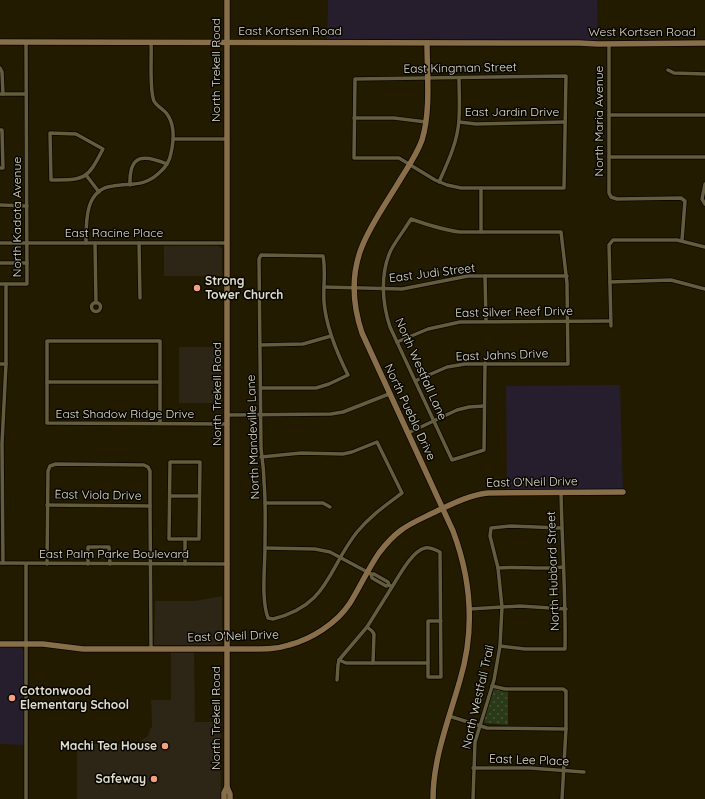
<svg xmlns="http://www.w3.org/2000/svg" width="705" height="799" font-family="Quicksand,sans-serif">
	<defs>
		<pattern id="grass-dots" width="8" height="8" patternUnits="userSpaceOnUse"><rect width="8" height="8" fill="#2a3a19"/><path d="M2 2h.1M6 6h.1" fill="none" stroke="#495639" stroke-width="1.8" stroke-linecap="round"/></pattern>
	</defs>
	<rect width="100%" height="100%" fill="#221b00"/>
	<g fill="#2d2515">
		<polygon points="164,245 217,245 220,247 222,249 222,276 164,276"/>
		<rect x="179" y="347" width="43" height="56"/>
		<polygon points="222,596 222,641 220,644 217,645 154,645 155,601 195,601"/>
		<polygon points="171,651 194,652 195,722 221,722 221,735 220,739 221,799 77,799 77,744 136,744 148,736 150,729 152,727 151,700 171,700"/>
	</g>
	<g fill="#261e2d">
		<polygon points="328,0 597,0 598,44 327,42"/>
		<polygon points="620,385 623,492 507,493 506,386"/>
		<polygon points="0,647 20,647 24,651 24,745 0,744"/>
	</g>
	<polygon fill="url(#grass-dots)" points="493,688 508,691 508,725 484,723 489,697"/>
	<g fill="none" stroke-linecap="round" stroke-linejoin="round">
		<defs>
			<g id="street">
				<polyline points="609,44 609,193 611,197 617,199 681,198 685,201 682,240"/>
				<polyline points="0,68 2,72 3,94"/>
				<polyline points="668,70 674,73 705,74"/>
				<polygon points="566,76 564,188 461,188 447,185 435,180 399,158 354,158 355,79"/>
				<polyline points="0,94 26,94"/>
				<polyline points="609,115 705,115"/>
				<polyline points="354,118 394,118 426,122"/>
				<polyline points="459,122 476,124 565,122"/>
				<polyline points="0,130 2,130 3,168 0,168"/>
				<path d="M50,133L76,134L103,149C87,180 85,180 51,180Z"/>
				<polyline points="173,139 227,139"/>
				<polyline points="609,157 705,157"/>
				<polyline points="86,175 99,192"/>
				<path d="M439,182C448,162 458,141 459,119C460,105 459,91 459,78"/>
				<polyline points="705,184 702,199 705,204"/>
				<path d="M130,185C129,154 143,154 167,164"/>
				<polyline points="481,188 481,232"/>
				<polyline points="0,205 27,206"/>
				<polyline points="0,243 227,243"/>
				<path d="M86,243C86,221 85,189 113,186C132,183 144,187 159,173C165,168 170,160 171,153C174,140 175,125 167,114C164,109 157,107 154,101C149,89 152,58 151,43"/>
				<polyline points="95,243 96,303"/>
				<polyline points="139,243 140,298"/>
				<polyline points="0,263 27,263"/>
				<polyline points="485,276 486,321"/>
				<polyline points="610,282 671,280 705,289"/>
				<polyline points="0,284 27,284 26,43"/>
				<polyline points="324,287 402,289 468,276 567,276"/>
				<circle cx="96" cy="307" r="4.5"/>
				<polyline points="611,326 609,245 613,240 677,240 705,247"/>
				<polyline points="397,342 428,329 460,322 610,321"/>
				<polyline points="260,345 303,344 331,336"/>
				<polyline points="0,364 6,364"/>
				<path d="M415,381L447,367L465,364H568L567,283L561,232H460C443,230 428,225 411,219C405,229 397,239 391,250C380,273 382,303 390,327L452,460L484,450L485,363"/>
				<polyline points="47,382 160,382"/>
				<path d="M261,388H316L329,384L348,375C337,353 326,327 324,302C323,287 326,271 323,256L261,255L259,259L261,448C262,459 264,470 264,482C266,503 265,525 265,547C265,567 261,599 268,618L273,619C329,605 327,570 357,532C370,516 386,505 402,493L377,442L352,452L343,454L301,453L261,457"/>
				<polyline points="227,415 331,414 343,412 389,394"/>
				<polyline points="160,424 160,341 47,341 47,423 228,424"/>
				<polyline points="408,433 457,410 469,407 484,406"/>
				<polygon points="170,462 200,462 199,539 169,539"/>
				<polyline points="170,496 199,496"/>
				<polyline points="265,503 323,503 330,507"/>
				<polyline points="47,505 150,506"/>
				<polyline points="265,548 315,549 330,552 371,574 374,574 388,582 389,585 386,586 372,578 371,574"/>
				<polyline points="0,563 228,564"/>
				<polyline points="3,563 2,444 6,364 6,284"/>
				<polyline points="47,564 48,471 50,466 56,464 144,465 148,467 150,471 150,506 151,649"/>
				<polyline points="88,564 88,547 109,547 110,564"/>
				<polyline points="185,564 185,539"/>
				<path d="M498,568C520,566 541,570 563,567"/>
				<path d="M389,585L392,587C399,576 412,551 425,548C429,547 436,550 440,552L441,677H428V621H441"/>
				<polyline points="392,587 367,627 339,660 346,663 428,663"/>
				<polyline points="470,609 520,606 566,609"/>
				<polyline points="367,627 372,631 374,634 373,663"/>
				<path d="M500,646L525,649H565C566,596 562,545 561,492"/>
				<polyline points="337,680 338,665 339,660"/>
				<polyline points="492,686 505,689 563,689 566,691 566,729 562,799"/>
				<polyline points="449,716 487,728 566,729"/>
				<polyline points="473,768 530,768 584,772"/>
				<polyline points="26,799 26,564"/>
				<polyline points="473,799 475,742 494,680 500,646 502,607 498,568 490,536 491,528 511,526 561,528"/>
			</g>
			<g id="secondary">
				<polyline points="227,0 227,787 230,794 230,799"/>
				<polyline points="0,42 579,43 598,44 705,43"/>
				<path d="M427,43C427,73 431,111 422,140C417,154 408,167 400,180C387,202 370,225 361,249C351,276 353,306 362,333L453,531C471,579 475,630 460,680C449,719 433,758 433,799"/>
				<path d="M0,644H43L83,649H252C265,649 277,649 289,645C312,639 337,623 350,603C360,587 368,569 379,553C385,545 392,537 400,531C410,523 423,518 435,512C452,504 469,495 488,493L623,492"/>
				<polyline points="224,799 224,793 227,787"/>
			</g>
		</defs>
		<use href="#street" stroke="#0b0500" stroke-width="5"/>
		<use href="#secondary" stroke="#0b0500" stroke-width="7"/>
		<use href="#street" stroke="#635c3d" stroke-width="3.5"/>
		<use href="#secondary" stroke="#886e49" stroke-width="5.5"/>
	</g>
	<g fill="#f2a080" stroke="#080600" stroke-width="1.5">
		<circle cx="197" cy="288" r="4"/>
		<circle cx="12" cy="698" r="4"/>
		<circle cx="165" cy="746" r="4"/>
		<circle cx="154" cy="779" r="4"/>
	</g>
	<g text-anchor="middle" stroke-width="3" stroke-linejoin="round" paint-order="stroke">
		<g font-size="12" fill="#e1ddcc" stroke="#080600">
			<text x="290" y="35">East Kortsen Road</text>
			<text x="642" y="36">West Kortsen Road</text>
			<text transform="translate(460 68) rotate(-1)" y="4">East Kingman Street</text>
			<text transform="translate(216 70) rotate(-90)" y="4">North Trekell Road</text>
			<text x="512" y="116">East Jardin Drive</text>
			<text transform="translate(599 121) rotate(-90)" y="4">North Maria Avenue</text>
			<text transform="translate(17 217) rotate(-90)" y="4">North Kadota Avenue</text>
			<text x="114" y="237">East Racine Place</text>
			<text transform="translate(432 273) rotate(-7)" y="4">East Judi Street</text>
			<text transform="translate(514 312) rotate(-1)" y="4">East Silver Reef Drive</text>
			<text transform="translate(502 355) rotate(-2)" y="4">East Jahns Drive</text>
			<text transform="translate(421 369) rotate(66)" y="4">North Westfall Lane</text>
			<text transform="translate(217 394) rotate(-90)" y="4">North Trekell Road</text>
			<text transform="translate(410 412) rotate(65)" y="4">North Pueblo Drive</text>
			<text x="125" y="418">East Shadow Ridge Drive</text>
			<text transform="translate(253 437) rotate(-92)" y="4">North Mandeville Lane</text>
			<text transform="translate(532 482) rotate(-1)" y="4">East O'Neil Drive</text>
			<text transform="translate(98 495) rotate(1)" y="4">East Viola Drive</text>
			<text x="114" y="558">East Palm Parke Boulevard</text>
			<text transform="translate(553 571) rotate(-92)" y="4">North Hubbard Street</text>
			<text transform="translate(233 636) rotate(-2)" y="4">East O'Neil Drive</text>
			<text transform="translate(478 697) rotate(-77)" y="4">North Westfall Trail</text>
			<text transform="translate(216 718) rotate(-90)" y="4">North Trekell Road</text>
			<text transform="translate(529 760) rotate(2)" y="4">East Lee Place</text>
		</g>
		<g font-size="12" font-weight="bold" fill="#e1ddcc" stroke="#080600" text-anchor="start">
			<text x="205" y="285">Strong<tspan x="205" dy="14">Tower Church</tspan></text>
			<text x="20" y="695">Cottonwood<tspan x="20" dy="14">Elementary School</tspan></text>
			<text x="157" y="750" text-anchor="end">Machi Tea House</text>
			<text x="146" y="783" text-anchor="end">Safeway</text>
		</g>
	</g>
</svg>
